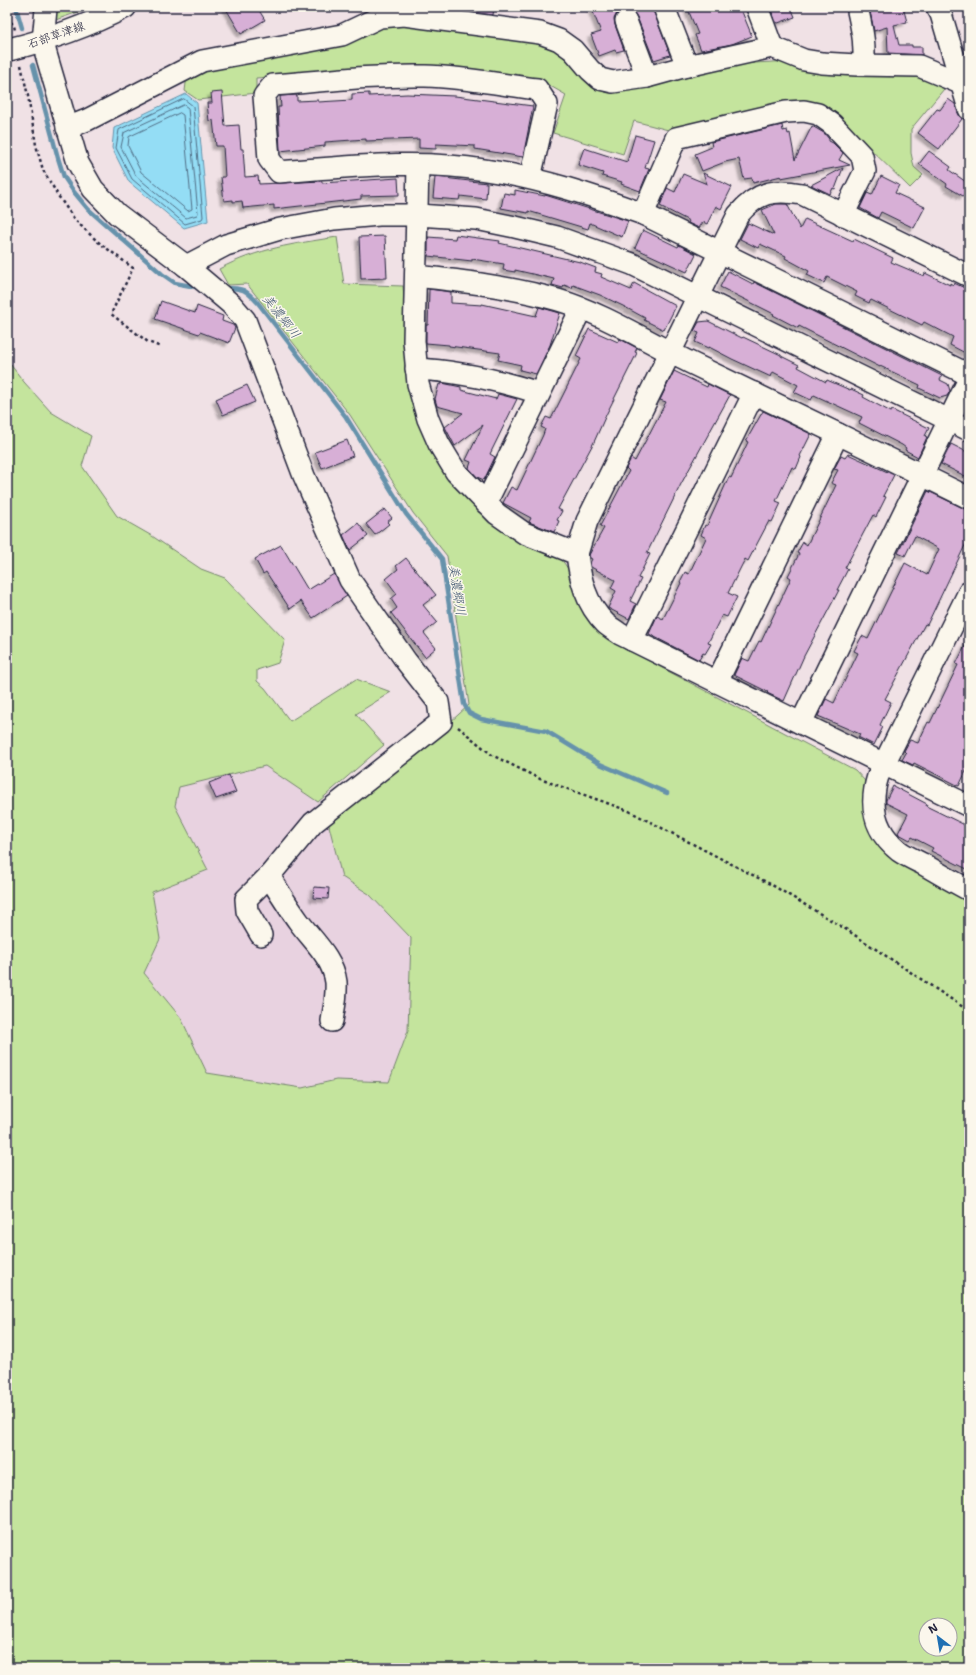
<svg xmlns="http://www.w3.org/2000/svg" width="976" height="1675" font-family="'Shantell Sans','Klee One',sans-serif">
	<defs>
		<filter id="shadow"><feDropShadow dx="-3.5" dy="3.5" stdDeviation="1" flood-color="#0004"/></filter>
	</defs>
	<rect width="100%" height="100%" fill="#f0e1e5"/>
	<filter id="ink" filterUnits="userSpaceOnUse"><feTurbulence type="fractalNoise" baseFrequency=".025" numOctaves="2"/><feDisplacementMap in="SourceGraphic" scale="8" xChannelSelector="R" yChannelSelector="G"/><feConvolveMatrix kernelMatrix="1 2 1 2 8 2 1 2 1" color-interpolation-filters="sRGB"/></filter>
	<g filter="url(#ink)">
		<polygon fill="#e8d2e0" points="265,766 318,802 327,818 342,877 369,894 411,938 408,1031 389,1082 336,1080 302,1088 207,1073 181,1018 144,973 160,939 152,892 208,870 175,806 179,787"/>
		<g fill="#c4e49d" stroke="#73836c" fill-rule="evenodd">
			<polygon points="35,7 92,7 36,27 36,10"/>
			<polygon points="383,25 460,28 533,39 552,47 590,81 737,64 791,61 931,77 944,89 911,129 911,153 914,167 923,175 910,188 858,137 819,107 672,131 634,121 623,154 553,133 566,95 545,83 436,66 256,78 256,93 198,100 185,91 187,75"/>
			<path d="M337,237L344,284L403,286L407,333L431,442L557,553L571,573L580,604L613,642L855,770L865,781L864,797L869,827L969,898V1668H7V360L24,382L51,412L91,436L82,466L117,516L152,536L201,569L225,578L285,640L278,663L257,670V681L265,688L290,721L356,679L391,692L356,714L384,745L318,802L265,766L179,787L175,806L208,870L152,892L160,939L144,973L181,1018L207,1073L302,1088L336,1080L389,1082L408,1031L411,938L369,894L342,877L327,818L428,742L469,705L447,556L413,513L350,415L247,284L228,285L219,269C259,248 293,244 337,237ZM926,1625H950V1649H926Z"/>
		</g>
		<polygon fill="#94ddf5" stroke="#6692ab" points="186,94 197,103 208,221 184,228 129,182 112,148 114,128"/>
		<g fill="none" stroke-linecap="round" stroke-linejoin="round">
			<g stroke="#506d85" stroke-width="1">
				<polygon points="184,99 193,106 203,217 202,219 185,224 132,179 116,148 119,130"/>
				<polygon points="184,105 188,108 198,213 197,215 186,218 136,176 121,147 124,133"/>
				<polygon points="180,113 183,115 192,209 188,211 141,172 128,146 129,137"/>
			</g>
			<g stroke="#6692ab" stroke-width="4.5">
				<polyline points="16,7 22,28"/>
				<polyline points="33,65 58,158 64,177 74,192 88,209 162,274 175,283 196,287"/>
				<path d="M224,288C244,288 245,289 258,303L346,417L406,514L442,559L464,704L469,713L481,719L546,731L600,764L667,793"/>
			</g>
		</g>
		<g fill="#d7afd6" stroke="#22223b" filter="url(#shadow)">
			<polygon points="225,7 257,7 265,20 241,34"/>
			<polygon points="457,7 494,7 493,15 456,10"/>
			<polygon points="591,7 652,7 670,55 654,60 637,17 633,12 628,9 621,10 617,13 614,19 615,25 624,50 616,52 615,50 599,56 591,35 601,32"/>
			<polygon points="687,7 740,7 752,36 732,44 701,50 695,35 698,34"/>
			<polygon points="770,7 791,7 795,17 778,23 776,22"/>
			<polygon points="869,7 903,7 907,22 894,25 899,45 912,45 912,47 922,47 922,55 888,53 887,27 874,31"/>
			<polygon points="222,92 225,126 239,125 241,149 243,149 245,177 258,176 259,184 322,181 322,183 398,178 399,195 361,196 361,199 274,209 274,205 243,208 242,201 233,202 233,200 224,201 221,177 225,177 223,146 216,146 213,120 209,121 207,103 212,103 211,93"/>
			<polygon points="369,93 369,96 407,94 455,96 533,106 523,157 475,149 475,146 436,144 436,149 419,148 419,139 366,141 366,139 325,142 325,146 280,151 278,107 281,107 280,96 297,95 297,101 318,100 318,102 352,100 352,94"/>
			<polygon points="948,99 955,104 958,113 962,119 939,149 918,133 937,109 940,110"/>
			<polygon points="782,125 783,131 787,130 788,134 790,133 795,160 812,126 824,133 829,139 829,141 833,143 843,153 839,160 850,165 781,178 781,176 753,183 752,178 744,179 739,159 725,162 702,171 695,154 712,147 711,142"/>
			<polygon points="635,135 654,140 645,168 649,169 640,191 621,184 622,182 602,176 603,173 578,165 584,148 627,162"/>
			<polygon points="929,151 951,167 949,170 969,184 969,187 963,196 946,186 947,184 919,164"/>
			<polygon points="843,168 835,189 833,188 830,194 811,185"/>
			<polygon points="703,173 732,187 721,209 716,206 707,224 703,222 699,228 688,223 689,221 660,206 667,188 675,192 683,174 707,184"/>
			<polygon points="881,176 899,185 895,193 925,207 914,228 881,212 878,218 860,208 867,193 872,195"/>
			<polygon points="435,177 487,183 486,199 460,196 459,200 433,198"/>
			<polygon points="515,190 545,196 545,195 628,221 622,237 590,223 588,229 528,211 528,213 501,208 504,193 515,195"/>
			<polygon points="776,204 787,204 800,229 805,219 853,241 854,239 893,258 891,262 924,276 925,273 950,285 950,283 953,285 954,283 969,290 969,355 950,345 953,337 924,322 922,325 871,300 869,303 855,296 857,292 827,277 824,283 807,275 809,271 785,258 786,256 760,244 758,248 740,239 748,223 774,235 762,210"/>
			<polygon points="643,230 678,247 679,245 696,254 687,272 635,248"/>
			<polygon points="456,235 500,241 499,243 580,262 596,268 595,272 602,274 601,277 631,290 634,283 676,306 664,330 644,320 645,318 623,306 600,295 573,285 572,288 564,285 563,288 552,285 554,279 515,270 515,272 503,270 504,264 472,259 472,261 428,256 428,237 455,239"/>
			<polygon points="385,236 387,278 361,279 359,237"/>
			<polygon points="728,271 753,284 754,282 942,376 940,380 948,384 950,391 947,396 940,398 919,388 920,385 880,366 880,367 799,326 798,328 773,315 774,314 720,287"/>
			<polygon points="429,289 451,292 451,303 482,305 482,304 536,316 539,307 560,313 550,345 536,374 520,370 521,365 498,360 500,353 449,346 449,345 426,343 426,325 428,325"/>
			<polygon points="161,301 195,313 197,306 223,316 222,321 233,325 235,328 229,343 200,332 199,334 155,319"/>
			<polygon points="708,321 742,338 743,337 781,355 781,356 799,365 798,367 826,382 827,380 850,390 851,389 864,395 863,397 891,412 892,410 929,428 925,436 927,437 918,457 905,450 906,448 902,445 859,423 862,417 814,395 811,400 794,392 798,385 773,372 771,377 732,359 709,347 708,348 695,342 699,333 694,331 699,322"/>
			<polygon points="589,329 618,342 620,339 637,348 635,352 637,353 606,415 594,442 558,509 562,511 557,520 559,521 554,532 529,522 531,518 503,503 511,487 517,490 543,435 545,429 541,427 546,417 551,419 581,359 576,356"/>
			<polygon points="674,371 707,387 708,384 730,395 681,484 647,553 650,554 638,578 641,579 630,601 636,604 629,619 608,608 616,591 611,588 615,580 591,567 590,563 592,559 590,558 589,555 604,528 600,526 629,471 626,468 631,458 635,461 666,402 660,400"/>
			<polygon points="442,383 461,387 461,390 496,399 498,394 517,399 490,454 495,457 484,480 477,477 469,468 471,462 466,460 483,425 455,446 445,427 463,413 437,406 435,399 439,384 441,385"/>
			<polygon points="247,385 255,402 223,415 216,399"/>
			<polygon points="763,411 811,434 800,456 801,457 796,469 792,467 776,501 781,503 772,522 769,521 748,561 745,559 728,593 737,597 727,617 722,615 708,643 711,644 705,654 703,653 699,660 649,634 657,616 663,619 681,583 680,582 685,572 689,574 706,538 701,535 705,525 707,526 729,477 731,478 748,442 746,441"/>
			<polygon points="347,440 353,456 322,468 315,452"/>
			<polygon points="951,444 969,453 969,478 941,464"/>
			<polygon points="848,454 894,475 883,496 886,497 876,517 873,515 845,568 848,569 837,590 839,590 804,656 784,701 767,693 768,692 734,675 742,658 749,661 759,641 761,642 791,578 788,576 799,554 797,553 803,542 807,545 836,485 831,483 838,470 834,469 841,456 845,458"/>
			<polygon points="928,491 969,511 969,537 927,625 925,624 885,699 891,702 880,725 883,727 874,745 858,737 860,734 818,716 826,699 834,703 858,653 854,651 862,636 868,639 905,563 927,575 939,549 915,536 905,556 898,553"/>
			<polygon points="385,509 392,518 387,522 389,524 375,535 366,524"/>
			<polygon points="358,523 368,536 350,550 343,535"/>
			<polygon points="281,545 308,590 334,574 347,596 313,618 301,601 290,609 266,572 263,574 255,559"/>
			<polygon points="406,558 436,595 423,605 437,622 424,633 436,648 425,657 391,613 397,608 391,599 397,594 386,579 398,569 396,566"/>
			<polygon points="969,638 969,765 959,786 914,763 913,765 902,760 906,753 904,751 910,740 918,743 928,722 930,723 958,665 956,664"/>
			<polygon points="229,775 236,792 216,799 209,783"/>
			<polygon points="893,786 927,804 926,806 969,827 969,870 931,851 933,848 912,837 910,840 899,834 898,833 908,814 886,803 886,800"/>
			<polygon points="314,887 329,888 328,899 313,898"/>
		</g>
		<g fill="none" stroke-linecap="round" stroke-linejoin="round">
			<defs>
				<g id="minor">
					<polyline points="45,7 46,9 43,41 46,54 78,163 93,189 117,214 186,266 231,304 245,320 304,476 350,580 406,661 438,702 441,722 313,823 269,876 246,899 247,911 261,935"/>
					<polyline points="664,7 687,66"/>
					<polyline points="757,7 772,47"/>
					<polyline points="937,7 941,14 969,109"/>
					<path d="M858,11C862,30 866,46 863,65"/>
					<polyline points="626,21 647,77"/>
					<polyline points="67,128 87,120 202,61 342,35 380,17 404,15 540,33 559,40 573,50 590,70 600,79 613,82 647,77 687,66 772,47 804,60 822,63 857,65 919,66 960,83"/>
					<path d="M418,165L414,341L418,384L428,419L439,444L456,472L497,514L524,533L577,554C580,579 586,604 605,623C609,627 615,630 620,634L969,806"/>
					<path d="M530,178L547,104L537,89C499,84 462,77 425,76C374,75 323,81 273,85L264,96L269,159L279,172C348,167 417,159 485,170C540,178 591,195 643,214L969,375"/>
					<polyline points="643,214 676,138 786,112 804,111 818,114 832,124 862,156 865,171 843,215"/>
					<polyline points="186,266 226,245 280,229 334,219 379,215 418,215 476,219 515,227 557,237 632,264 969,430"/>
					<path d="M416,276C463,281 512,287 558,300C603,313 648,342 689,362C783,407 876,452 969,498"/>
					<path d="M416,369C459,371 498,380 539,393"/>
					<polyline points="486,503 581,309"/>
					<path d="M577,554L587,521L738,215C757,192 773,189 802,194L969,276"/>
					<path d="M969,592L878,776C869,805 874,831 899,851C906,856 915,860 923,864C938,873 954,882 969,890"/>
					<polyline points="632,640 754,393"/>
					<polyline points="717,682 838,434"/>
					<polyline points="801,723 969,379"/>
					<path d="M269,876C279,892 288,907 299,922C313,941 333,958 336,982C337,996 334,1008 332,1021"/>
				</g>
				<path id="major" d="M7,50C48,40 88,26 125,7"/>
			</defs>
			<use href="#minor" stroke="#22223b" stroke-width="24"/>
			<use href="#major" stroke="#22223b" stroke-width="25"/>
			<g stroke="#22223b" stroke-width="2.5" stroke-dasharray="3 3" stroke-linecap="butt">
				<polyline points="7,17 14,26 15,30"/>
				<polyline points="21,65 28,96 36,145 43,170 59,197 75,220 97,241 133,268 111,314 148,342 161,347"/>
				<polyline points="458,727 492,755 540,779 629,811 772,885 844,928 969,1011"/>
			</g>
			<use href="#minor" stroke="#fbf7ec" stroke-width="21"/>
			<use href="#major" stroke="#fbf7ec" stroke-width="22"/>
		</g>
	</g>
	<g text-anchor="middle" stroke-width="3" stroke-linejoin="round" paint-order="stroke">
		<g font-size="12" fill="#22223b" stroke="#fbf7ec">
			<text transform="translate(56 35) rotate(-19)" y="4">石部草津線</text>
		</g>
		<g font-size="13" font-style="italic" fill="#445a73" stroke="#fbf7ec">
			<text transform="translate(282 316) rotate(52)" y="5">美濃郷川</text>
			<text transform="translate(458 590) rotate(81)" y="5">美濃郷川</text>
		</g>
	</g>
	<rect width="976" height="1675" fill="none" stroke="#fbf7ec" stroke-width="24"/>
	<rect x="12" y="12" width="952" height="1651" fill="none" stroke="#22223b" stroke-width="1.5" filter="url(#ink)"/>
	<g transform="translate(938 1637) rotate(329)"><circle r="19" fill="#fbf7ec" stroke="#a4a2a5"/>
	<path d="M0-3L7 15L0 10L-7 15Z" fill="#1f6fb2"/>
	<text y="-6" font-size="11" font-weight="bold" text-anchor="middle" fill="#22223b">N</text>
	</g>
</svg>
